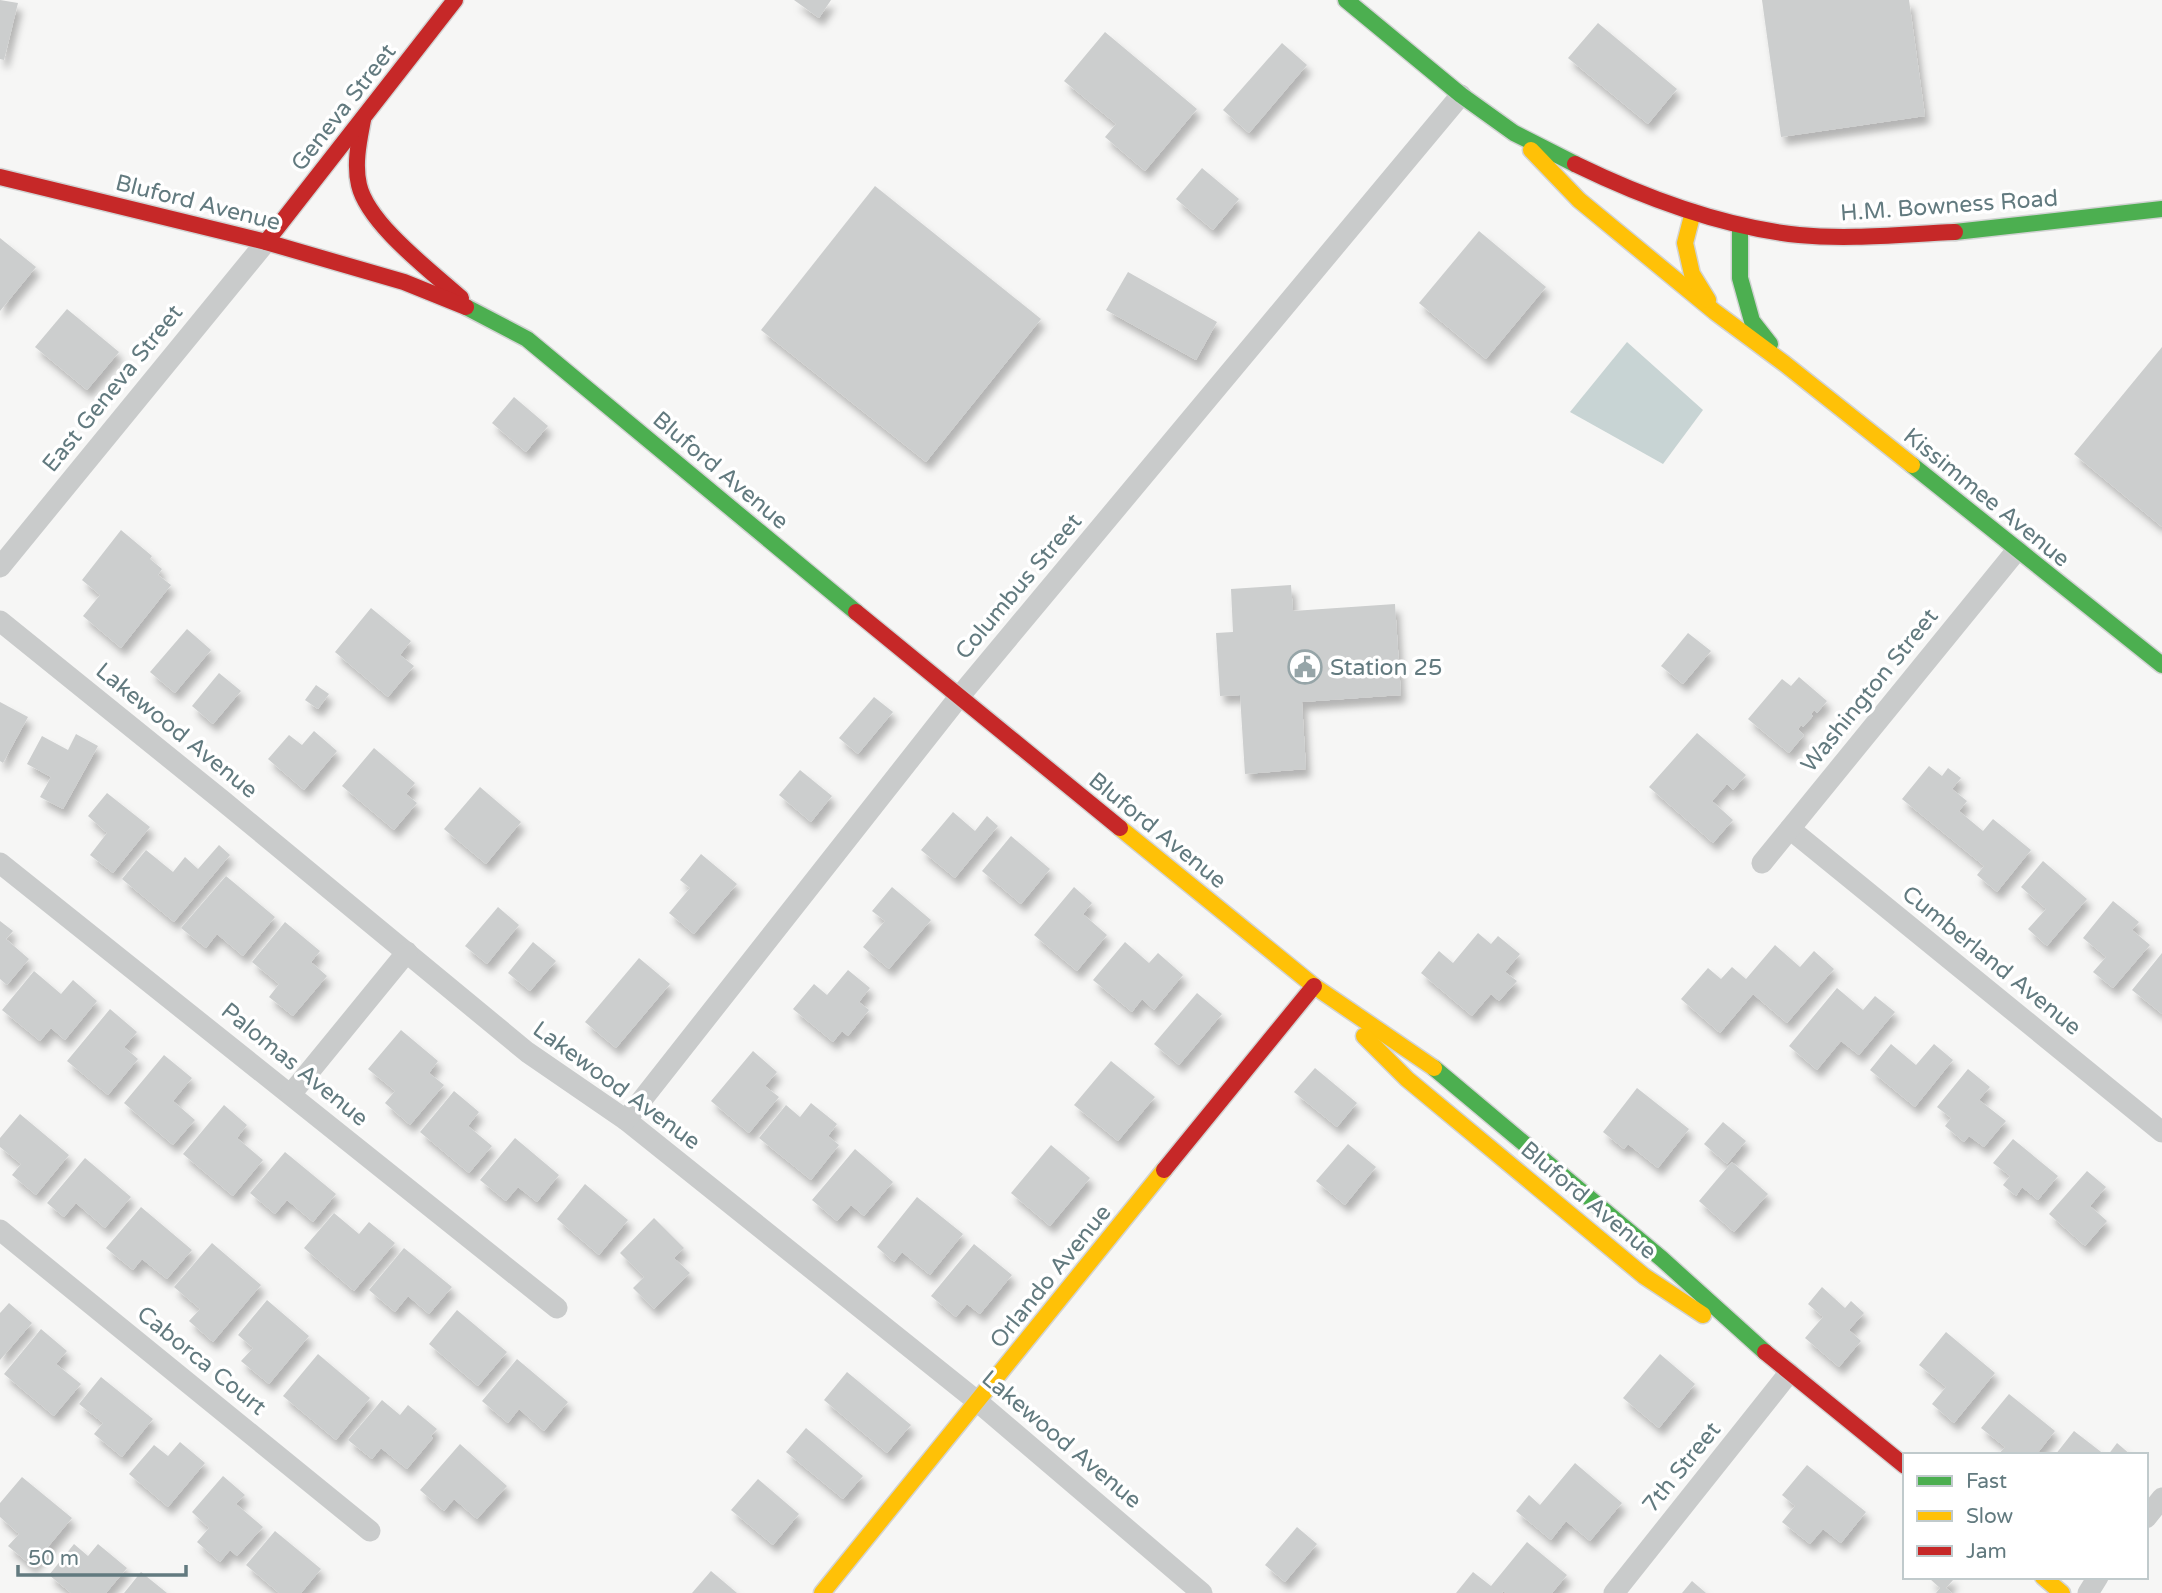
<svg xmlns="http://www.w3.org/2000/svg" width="2162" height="1593" font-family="'Varela Round',sans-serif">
	<defs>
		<filter id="shadow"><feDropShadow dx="4.5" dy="8" stdDeviation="3.5" flood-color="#0004"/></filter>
	</defs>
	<rect width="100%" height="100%" fill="#f6f6f5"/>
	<polygon fill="#c8d4d4" points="1627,342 1703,410 1663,464 1570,412"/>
	<g fill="#cccece" filter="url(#shadow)">
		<polygon points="0,0 18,3 4,60 0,59"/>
		<polygon points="794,0 831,0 819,18"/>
		<polygon points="1762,0 1909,0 1925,116 1781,137"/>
		<polygon points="1598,23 1677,89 1648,124 1568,58"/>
		<polygon points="1105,32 1197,109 1145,171 1105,137 1116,124 1064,81"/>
		<polygon points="1282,43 1307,65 1249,133 1223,110"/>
		<polygon points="1202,168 1239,199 1213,230 1176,199"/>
		<polygon points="875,186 1041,319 926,462 761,330"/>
		<polygon points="1479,231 1546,287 1486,359 1419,303"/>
		<polygon points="0,238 36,267 0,311"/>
		<polygon points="1128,272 1217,322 1196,360 1106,310"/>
		<polygon points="67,309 119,352 87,390 35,347"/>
		<polygon points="2162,347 2162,527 2074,454"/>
		<polygon points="514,397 548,426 526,452 492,423"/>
		<polygon points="121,530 152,556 150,559 162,569 158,575 171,585 121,648 83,616 100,595 82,580"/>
		<polygon points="1291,585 1293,611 1395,604 1401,695 1302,702 1306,769 1245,774 1240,695 1220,696 1216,633 1233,632 1231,589"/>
		<polygon points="371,608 411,641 400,655 414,666 388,697 335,652"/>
		<polygon points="187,629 211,650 175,693 150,672"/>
		<polygon points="1688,633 1711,651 1683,684 1661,666"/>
		<polygon points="219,673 241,691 213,724 192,706"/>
		<polygon points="1799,677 1827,701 1817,713 1814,710 1811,714 1813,716 1803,727 1801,725 1798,729 1804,735 1789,753 1748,719 1782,679 1791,686"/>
		<polygon points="316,685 329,694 318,709 305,700"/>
		<polygon points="874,697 893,712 858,754 839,738"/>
		<polygon points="0,702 28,717 3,763 0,761"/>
		<polygon points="314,731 337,751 304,790 268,759 289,735 302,745"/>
		<polygon points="1697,733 1746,775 1733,790 1727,784 1712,801 1733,820 1713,843 1649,787"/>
		<polygon points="76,734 98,746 63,809 40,797 51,777 27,764 42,736 68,750"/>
		<polygon points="374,748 415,783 406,794 417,803 394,830 342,786"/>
		<polygon points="1929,766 1942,776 1948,768 1961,778 1952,789 1967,801 1959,811 1983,831 1993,819 2031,850 1997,892 1977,875 1984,866 1902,799"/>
		<polygon points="800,770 832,796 811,822 779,795"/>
		<polygon points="480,787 521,822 486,864 444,829"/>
		<polygon points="107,793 150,827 113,873 90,855 107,833 88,816"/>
		<polygon points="953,812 975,831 987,816 998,826 955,878 921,850"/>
		<polygon points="1011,836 1050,869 1021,904 982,871"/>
		<polygon points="219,845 230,855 174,922 122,879 146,850 173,872 185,857 198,869"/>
		<polygon points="701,854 737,884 694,934 669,913 690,888 680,880"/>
		<polygon points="2043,861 2087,899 2047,946 2028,929 2046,909 2021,887"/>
		<polygon points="226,876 275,917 243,956 217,934 206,948 181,928"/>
		<polygon points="892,887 931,920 889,969 863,947 885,921 872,911"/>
		<polygon points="1074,887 1092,903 1083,914 1107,935 1077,971 1034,935"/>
		<polygon points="2113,901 2139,922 2132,930 2150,945 2113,988 2093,972 2106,957 2083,938"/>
		<polygon points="498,907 519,925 487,964 465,946"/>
		<polygon points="0,921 13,931 6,939 29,959 7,985 0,979"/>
		<polygon points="285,922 320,951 311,962 327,976 293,1016 269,997 279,984 252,962"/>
		<polygon points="1478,933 1491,944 1498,936 1520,954 1505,972 1517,981 1499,1001 1491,994 1472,1016 1421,973 1439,951 1453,963"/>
		<polygon points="533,942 556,961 530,991 508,973"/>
		<polygon points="1125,942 1149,963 1158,953 1183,975 1154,1010 1142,999 1132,1012 1093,980"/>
		<polygon points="1775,945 1800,967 1814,951 1834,969 1787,1023 1753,994 1720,1033 1681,999 1708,968 1721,979 1732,967 1746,979"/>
		<polygon points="2162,953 2162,1014 2132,990"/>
		<polygon points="639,958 670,984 616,1048 585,1022"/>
		<polygon points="848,970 870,988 859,1002 869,1010 848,1036 842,1031 833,1042 793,1009 814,984 827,995"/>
		<polygon points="34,971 61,994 73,980 97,1001 65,1040 51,1028 40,1041 2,1010"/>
		<polygon points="1837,988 1863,1010 1875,996 1895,1012 1859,1055 1841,1041 1817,1070 1789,1046"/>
		<polygon points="1197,993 1222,1014 1179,1065 1154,1044"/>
		<polygon points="110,1009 137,1032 124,1047 138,1059 108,1095 67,1061"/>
		<polygon points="401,1030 438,1061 429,1073 444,1085 410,1125 385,1103 395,1091 368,1069"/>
		<polygon points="1891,1044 1916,1065 1934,1044 1953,1060 1915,1107 1870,1070"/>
		<polygon points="753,1051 777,1072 765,1086 779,1097 749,1133 711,1101"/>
		<polygon points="164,1055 192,1078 173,1101 195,1120 173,1145 124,1103"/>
		<polygon points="1111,1061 1155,1097 1118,1141 1074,1105"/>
		<polygon points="1315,1068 1357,1103 1337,1127 1294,1092"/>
		<polygon points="1968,1069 1990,1087 1979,1100 2006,1121 1984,1147 1969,1136 1964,1142 1945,1126 1951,1118 1937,1107"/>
		<polygon points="1637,1088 1689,1129 1658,1168 1628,1144 1624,1149 1603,1132"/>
		<polygon points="454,1091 479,1112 468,1126 492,1146 469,1173 420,1132"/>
		<polygon points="811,1103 837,1124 828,1136 839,1145 811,1180 759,1138 786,1105 800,1117"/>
		<polygon points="224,1105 247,1125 237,1138 263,1160 233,1196 183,1154"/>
		<polygon points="20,1114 69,1155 36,1195 12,1175 21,1164 0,1147 0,1138"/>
		<polygon points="1723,1122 1746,1141 1727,1164 1704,1144"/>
		<polygon points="515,1138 559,1175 537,1202 518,1187 506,1201 480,1180"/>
		<polygon points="2013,1139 2058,1176 2038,1200 2022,1187 2016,1196 2003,1185 2010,1176 1993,1163"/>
		<polygon points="1348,1144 1376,1167 1345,1205 1316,1181"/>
		<polygon points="1051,1145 1090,1178 1050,1226 1011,1193"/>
		<polygon points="855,1149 893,1182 864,1216 851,1205 837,1221 812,1200"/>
		<polygon points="285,1152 336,1194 313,1222 287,1200 275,1214 250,1193"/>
		<polygon points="85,1158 131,1197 105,1228 76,1203 64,1217 47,1203"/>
		<polygon points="1732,1162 1768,1194 1734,1232 1699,1201"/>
		<polygon points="2087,1171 2106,1187 2090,1206 2107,1221 2085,1246 2049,1214"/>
		<polygon points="585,1184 628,1220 599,1255 557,1219"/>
		<polygon points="917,1197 963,1234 930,1275 902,1252 894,1262 877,1247"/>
		<polygon points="141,1207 192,1250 167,1279 142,1259 133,1270 106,1248"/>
		<polygon points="334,1213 359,1234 369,1222 395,1243 354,1291 304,1248"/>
		<polygon points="654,1218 684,1248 674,1258 690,1273 654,1309 633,1288 644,1277 620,1253"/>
		<polygon points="212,1243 261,1285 213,1342 189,1321 200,1309 174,1287"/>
		<polygon points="974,1244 1012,1275 980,1314 967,1304 956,1317 931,1296"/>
		<polygon points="404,1248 452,1287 429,1314 408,1296 395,1312 369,1290"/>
		<polygon points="1822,1287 1845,1308 1851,1301 1864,1313 1849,1330 1861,1341 1839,1367 1805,1338 1823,1317 1808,1304"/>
		<polygon points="267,1300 309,1336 269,1384 241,1361 253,1348 238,1335"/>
		<polygon points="9,1303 32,1323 0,1360 0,1313"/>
		<polygon points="457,1310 507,1352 478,1386 429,1344"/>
		<polygon points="41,1329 67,1351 56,1364 81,1384 54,1416 4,1374"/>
		<polygon points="1946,1332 1995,1373 1954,1423 1932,1404 1946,1387 1919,1365"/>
		<polygon points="318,1354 370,1398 336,1440 283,1396"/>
		<polygon points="1660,1354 1695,1384 1659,1428 1623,1398"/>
		<polygon points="517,1359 568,1402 544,1431 519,1409 508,1423 482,1401"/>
		<polygon points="847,1372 911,1425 887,1453 824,1400"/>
		<polygon points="101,1377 153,1419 122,1457 94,1434 103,1423 79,1404"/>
		<polygon points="2009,1394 2055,1431 2036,1455 1998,1455 2005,1447 1981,1428"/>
		<polygon points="382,1400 400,1415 408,1405 437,1429 431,1436 433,1438 407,1469 381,1448 372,1459 348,1440"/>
		<polygon points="806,1428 863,1476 843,1499 786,1452"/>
		<polygon points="2074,1431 2105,1455 2055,1455"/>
		<polygon points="180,1442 205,1463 168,1507 129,1474 154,1445 168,1456"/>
		<polygon points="2117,1443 2131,1455 2108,1455"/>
		<polygon points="460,1444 507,1486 477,1519 454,1499 444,1511 420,1490"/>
		<polygon points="1575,1463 1622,1503 1590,1541 1566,1521 1551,1540 1516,1511 1529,1495 1540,1505"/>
		<polygon points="1807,1465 1866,1512 1841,1543 1823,1529 1810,1544 1782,1522 1795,1506 1782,1495"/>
		<polygon points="223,1476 245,1495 236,1504 263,1527 237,1556 230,1550 220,1562 197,1542 209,1528 192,1512"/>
		<polygon points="22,1477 72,1518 32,1566 8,1546 19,1534 0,1517 0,1503"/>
		<polygon points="758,1479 799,1514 773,1545 731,1510"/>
		<polygon points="1297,1527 1317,1544 1285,1582 1265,1565"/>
		<polygon points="275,1531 321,1569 301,1593 279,1593 246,1565"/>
		<polygon points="1527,1542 1567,1575 1552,1593 1506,1593 1503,1591 1502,1593 1456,1593 1473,1572 1491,1586"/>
		<polygon points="74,1544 88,1556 98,1544 127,1568 106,1593 71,1593 49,1575"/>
		<polygon points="711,1571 737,1593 692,1593"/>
		<polygon points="141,1572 167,1593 124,1593"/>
		<polygon points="1932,1577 1950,1577 1953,1580 1946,1588 1952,1593 1936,1593 1940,1588 1930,1579"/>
		<polygon points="1692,1581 1706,1593 1682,1593"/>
	</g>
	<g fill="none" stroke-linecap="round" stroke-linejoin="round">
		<defs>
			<g id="fast">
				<polyline points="1346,0 1461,95 1514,133 1575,164"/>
				<polyline points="1740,226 1740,278 1752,321 1770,344"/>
				<polyline points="1955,232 2162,209"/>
				<polyline points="466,307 527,339 856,612"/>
				<polyline points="1912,465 2162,665"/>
				<polyline points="1434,1068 1662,1259 1765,1352"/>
			</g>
			<g id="slow">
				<polyline points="1531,150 1579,200 1715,312 1785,364 1912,465"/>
				<polyline points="1693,212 1685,243 1692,274 1708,300"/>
				<polyline points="1120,828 1314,986 1434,1068"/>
				<polyline points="1364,1036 1407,1079 1644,1276 1703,1315"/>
				<polyline points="2043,1577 2062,1593"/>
				<polyline points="822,1593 1164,1170"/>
			</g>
			<g id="jam">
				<path d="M363,120C359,141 354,164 359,185C368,224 431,271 461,298"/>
				<path d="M1575,164C1645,198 1722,227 1799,235C1851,240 1903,234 1955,232"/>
				<polyline points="0,177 266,242 404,282 466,307"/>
				<polyline points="266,242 455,0"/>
				<polyline points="856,612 1120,828"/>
				<polyline points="1164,1170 1314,986"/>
				<polyline points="1765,1352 1905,1466"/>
			</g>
		</defs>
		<use href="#fast" stroke="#d2d3d3" stroke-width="19"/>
		<use href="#slow" stroke="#d2d3d3" stroke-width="19"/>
		<use href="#jam" stroke="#d2d3d3" stroke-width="19"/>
		<g stroke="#c9cbcb" stroke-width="21">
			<polyline points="0,567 266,242"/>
			<polyline points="0,621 223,801 527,1052 626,1120 978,1402 1202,1593"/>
			<polyline points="1790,829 2162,1132"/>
			<polyline points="0,863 557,1308"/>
			<polyline points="1762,863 2017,550"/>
			<polyline points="291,1094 407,952"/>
			<polyline points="626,1120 959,697 1461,95"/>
			<polyline points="0,1230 370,1531"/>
			<polyline points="2146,1518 2162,1498"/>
			<polyline points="1614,1593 1789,1373"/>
			<polyline points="2088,1593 2098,1577"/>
		</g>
		<use href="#fast" stroke="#4caf50" stroke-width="16"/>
		<use href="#slow" stroke="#ffc107" stroke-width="16"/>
		<use href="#jam" stroke="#c62828" stroke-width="16"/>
	</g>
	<defs>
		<symbol id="civic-ring" viewBox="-11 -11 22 22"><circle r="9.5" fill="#fff" stroke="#96a5a8" stroke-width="1.5"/><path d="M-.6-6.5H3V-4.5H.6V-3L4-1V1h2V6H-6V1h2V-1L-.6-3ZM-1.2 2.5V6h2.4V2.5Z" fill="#96a5a8"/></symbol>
	</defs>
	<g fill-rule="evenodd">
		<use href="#civic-ring" x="1286" y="648" width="38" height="38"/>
	</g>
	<g text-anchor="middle" stroke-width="7" stroke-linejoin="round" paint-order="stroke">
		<g font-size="23" fill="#627a7f" stroke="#fff">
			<text transform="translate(343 107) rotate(-52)" y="8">Geneva Street</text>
			<text transform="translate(198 202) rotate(14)" y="8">Bluford Avenue</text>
			<text transform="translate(1949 205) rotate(-4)" y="8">H.M. Bowness Road</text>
			<text transform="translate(112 388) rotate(-51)" y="8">East Geneva Street</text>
			<text transform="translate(721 470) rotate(40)" y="8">Bluford Avenue</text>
			<text transform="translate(1987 497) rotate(39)" y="8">Kissimmee Avenue</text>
			<text transform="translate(1018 586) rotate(-50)" y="8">Columbus Street</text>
			<text transform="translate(1869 690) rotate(-51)" y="8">Washington Street</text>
			<text transform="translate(177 730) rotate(39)" y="8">Lakewood Avenue</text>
			<text transform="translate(1158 830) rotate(39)" y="8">Bluford Avenue</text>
			<text transform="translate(1992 960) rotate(39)" y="8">Cumberland Avenue</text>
			<text transform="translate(295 1064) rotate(39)" y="8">Palomas Avenue</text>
			<text transform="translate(617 1085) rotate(36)" y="8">Lakewood Avenue</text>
			<text transform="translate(1589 1200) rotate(40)" y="8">Bluford Avenue</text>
			<text transform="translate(1050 1276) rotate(-51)" y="8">Orlando Avenue</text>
			<text transform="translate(202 1360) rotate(39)" y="8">Caborca Court</text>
			<text transform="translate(1062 1439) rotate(40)" y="8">Lakewood Avenue</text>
			<text transform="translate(1681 1467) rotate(-51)" y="8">7th Street</text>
		</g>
		<g font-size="23" fill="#627a7f" stroke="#fff" text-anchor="start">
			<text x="1330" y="675">Station 25</text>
		</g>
	</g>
	<rect x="1903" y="1453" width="245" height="126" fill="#ffffff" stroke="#c0cacc" stroke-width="2"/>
	<rect x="1917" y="1476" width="35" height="10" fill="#4caf50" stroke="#c0cacc" stroke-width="2"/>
	<text x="1966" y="1488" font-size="21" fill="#627a7f">Fast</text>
	<rect x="1917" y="1511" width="35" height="10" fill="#ffc107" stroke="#c0cacc" stroke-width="2"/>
	<text x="1966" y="1523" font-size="21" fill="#627a7f">Slow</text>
	<rect x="1917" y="1546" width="35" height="10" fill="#c62828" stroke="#c0cacc" stroke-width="2"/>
	<text x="1966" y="1558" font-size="21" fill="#627a7f">Jam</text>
	<path d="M18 1565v10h168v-10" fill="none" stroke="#627a7f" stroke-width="3.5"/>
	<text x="28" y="1565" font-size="21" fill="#627a7f" stroke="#ffffff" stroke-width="5" paint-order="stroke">50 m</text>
</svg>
